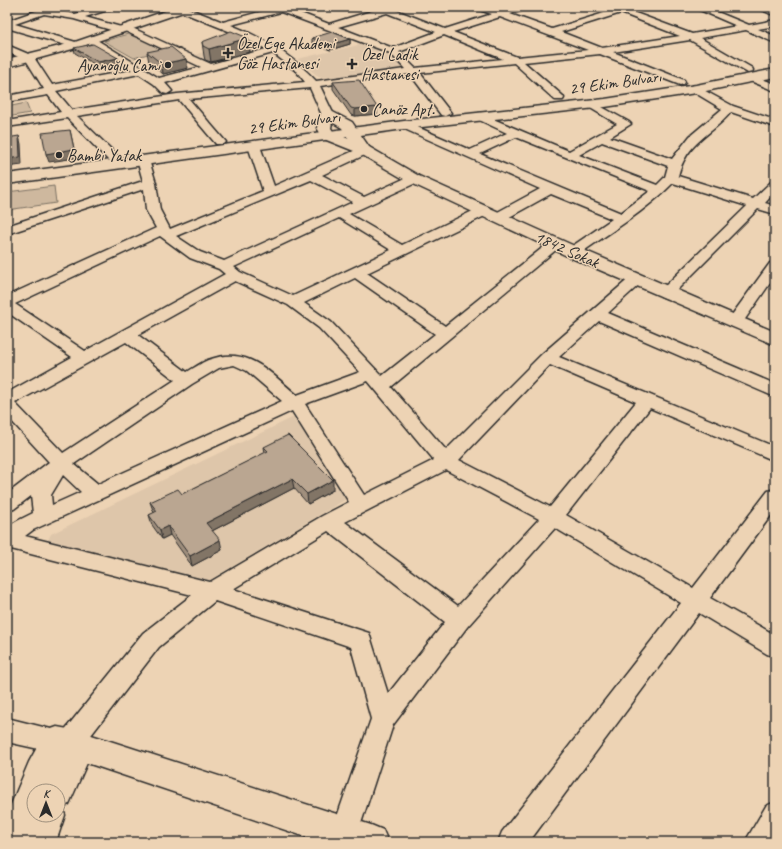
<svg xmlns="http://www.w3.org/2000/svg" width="782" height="849" font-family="Caveat,sans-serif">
	<rect width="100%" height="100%" fill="#edd3b4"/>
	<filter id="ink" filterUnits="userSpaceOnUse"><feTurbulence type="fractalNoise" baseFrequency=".025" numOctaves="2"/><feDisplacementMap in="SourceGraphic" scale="8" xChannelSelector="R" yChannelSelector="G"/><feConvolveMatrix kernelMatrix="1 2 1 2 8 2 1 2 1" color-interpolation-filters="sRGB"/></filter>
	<g filter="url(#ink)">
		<g fill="#dec6aa">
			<polygon points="239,39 265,49 211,65 192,56"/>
			<polygon points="363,44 394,56 405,70 324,78 319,77 297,59"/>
			<polygon points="296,416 348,498 206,582 47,542 51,534"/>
		</g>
		<g fill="#ceb89e" stroke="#7c7264">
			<polygon points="128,34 165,49 134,58 104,41"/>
			<polygon points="26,103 30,113 7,117 7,107"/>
			<polygon points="54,186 56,203 7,210 7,192"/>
		</g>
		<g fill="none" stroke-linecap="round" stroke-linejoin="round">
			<defs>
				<g id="street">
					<path d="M47,7H59L54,10L75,14L99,7H112L111,9L85,17L121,27L125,25L128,26L211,64L266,49L231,32L179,11L178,9L179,7H185L223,22L274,8L273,7H285L329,24L378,9L376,7H397L396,10L445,29L492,14L476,9L475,7H488L501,11L515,7H528L527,9L510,14L552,29L624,7H637L630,11L692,34L737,26L693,7H705L749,25L775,20V26L758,29L775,36V43L746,30L700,38L752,68L753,70L752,72L748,73L690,40L613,52L684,80L685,82L684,84L680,85L600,54L524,62L563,96L564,98L563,100H555L514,63L420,73L451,113L445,116L441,115L410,74L320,86L333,113L327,116L321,113L310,88L189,99L226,142L224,144H216L179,100L77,116L116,154L118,157L116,160H108L67,118L7,127V121L61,112L48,95L7,102V96L44,89L26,60L7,52V45L33,56L52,85L132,70L89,42L87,40L92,37L159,78L201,67L125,31L121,33L74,19L44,14L15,24L79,43L81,45L79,47L76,48L7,28V21ZM281,12L390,53L405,69L316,81C292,55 264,38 231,25ZM387,13L436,32L393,48L338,27ZM621,13L680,36L602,48L561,32ZM500,17L588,50L517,57L453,32ZM444,35L503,59L415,68L399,52ZM273,53L296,71L305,82L177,94L72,110L56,91L139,74L154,84L163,93L167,94L172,91L165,83Z"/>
					<polygon points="756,7 768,7 775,10 775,16"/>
					<polygon points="752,75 775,84 775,91 748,80 747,78 748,76"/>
					<path d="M696,86L733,106L775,120V127L731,112C711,136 687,141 678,176L753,199L771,182L775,181V192L765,203L775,206V214L758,209L671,296L666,298L661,296L658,293L661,290L747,206L673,183C646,211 610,232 578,255L573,256L568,255L566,252L568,249L612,219L551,194L504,220H494L492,217L494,214L540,189L400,127L398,125L400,123H408L470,150L507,133L475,118L473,116L479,113L569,151L617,124L587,106L586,104L591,101L629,122L631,124L610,137L672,159L690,136L722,109L692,91L691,89ZM516,137L650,191L621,213L480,154ZM602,142L668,166L665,177L657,185L579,155Z"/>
					<path d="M254,142L258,143L260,146L274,186L365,146L369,147L371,150L369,153L322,175L364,197L410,176H418L420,179L418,182L349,214L402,245L479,208H489L491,211L489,214L367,273L445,326L551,241L556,240L561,241L563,244L391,387L446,450L542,354L632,276L637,275L642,276L644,279L642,282L608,313L775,384V397L599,321L559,357L775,447V461L650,408L566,515L693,588L768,491L775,489V510L710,598L775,635V657L767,654L699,613L529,842H498L502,832L681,603L555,528L467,627L393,725L355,842H335L331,834L371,719L351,647L215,601L159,647L78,752L69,756L60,752L57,753L7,742V718L63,732L143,633L192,595L7,548V527L19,520L33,513L31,496L14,509L7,511V494L49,462L7,416V393L72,357L7,312V296L156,228L146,210L144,189L7,234V226L143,181L137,160L139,157H147L149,160L156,183L160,210L170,229L263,191L248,146L250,143ZM311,180L353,202L224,261L200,252L176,236ZM339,218L391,250L293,296L240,272L234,267ZM160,236L190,258L219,269L225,274L85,351L15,304ZM355,278L435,334L382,376L331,322L304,303ZM235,281L288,305L319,328L360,372L297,395C269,372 248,345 208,360C201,363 194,368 187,372L138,335ZM126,342L175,380L63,453L15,403ZM234,365L247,371L282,401L98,484L74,464L192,384L219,368ZM550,365L636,402L550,507L459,460ZM368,381L434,460L364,495L305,404ZM292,411L349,502L322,516L210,582L25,536L33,530ZM446,470L539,519L458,606L345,522ZM63,475L81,492L52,505L51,495ZM328,531L445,622L388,694L369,633L233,589Z"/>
					<polygon points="775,262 775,276 741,325 735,327 729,325 727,322 729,319 770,263"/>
					<polygon points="775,802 774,842 745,842 766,806"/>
				</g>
				<g id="secondary">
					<polygon points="177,7 190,7 186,11 80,47 7,67 7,59 72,43"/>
					<path d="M327,109L352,122L369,147L419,176L579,248L775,332V345L567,256L409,182L359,153L324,139L317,128L322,110ZM332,122L342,128L349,139L334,133L331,128Z"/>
					<path d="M57,727L79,731L371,825L383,830L388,842H321L87,763L69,804L62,807L65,815L56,842H7V814L29,762L46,731ZM34,791H58V815H34Z"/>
				</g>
				<polygon id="primary" points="775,69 775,77 696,93 605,107 404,129 7,184 7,174 404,121 605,99 696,85"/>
			</defs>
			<use href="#street" stroke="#2b2b2b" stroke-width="3"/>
			<use href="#secondary" stroke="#2b2b2b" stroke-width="3"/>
			<use href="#primary" stroke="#2b2b2b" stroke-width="3"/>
			<use href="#street" fill="#edd3b4" fill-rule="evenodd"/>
			<use href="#secondary" fill="#edd3b4" fill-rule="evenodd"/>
			<use href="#primary" fill="#edd3b4" fill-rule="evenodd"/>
		</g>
		<g fill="#a08f7d" stroke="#2b2b2b">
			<polygon points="248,38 250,52 211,62 205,60 204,56 202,42"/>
			<polygon points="312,38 350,39 350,44 330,50 312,43"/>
			<polygon points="74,48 118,58 119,63 99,67 75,53"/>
			<polygon points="147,52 188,68 163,74 149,62"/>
			<polygon points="333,82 377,107 377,114 355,116 351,115 333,89"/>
			<polygon points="264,447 333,490 308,504 294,488 212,531 222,550 192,566 170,535 162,539 152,525 149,515 154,513 150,502 182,494 265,453"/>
		</g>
		<g fill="#827466" stroke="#2b2b2b">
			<polygon points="248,38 250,52 211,62 209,49"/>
			<polygon points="350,39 350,44 330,50 329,45"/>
			<polygon points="118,58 119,63 99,67 98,62"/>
			<polygon points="186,59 188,68 163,74 162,64"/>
			<polygon points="377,107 377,114 355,116 355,109"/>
			<polygon points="70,130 76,158 49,162 46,154"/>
			<polygon points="19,136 21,144 22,165 7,167 7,159"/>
			<polygon points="292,479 294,488 208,533 206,523"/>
			<polygon points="333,480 333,490 308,504 307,494"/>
			<polygon points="168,526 170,535 162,539 160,530"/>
			<polygon points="220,540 222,550 192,566 190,556"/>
		</g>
		<g fill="#baa691" stroke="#2b2b2b">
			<polygon points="231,31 248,38 209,49 203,46 202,42"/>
			<polygon points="332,32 350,39 329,45 312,38"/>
			<polygon points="93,44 118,58 98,62 74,48"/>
			<polygon points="171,47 186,59 162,64 147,52"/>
			<polygon points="359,80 377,107 355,109 351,108 333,82"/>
			<polygon points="70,130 74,149 46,154 42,133"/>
			<polygon points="19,136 20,157 7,159 7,138"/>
			<polygon points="288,435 333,480 307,494 292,479 206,523 220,540 190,556 168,526 160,530 149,515 157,511 150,502 178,489 182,494 268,451 264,447"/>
		</g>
	</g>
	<g fill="#2b2b2b" stroke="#edd3b4" stroke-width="1.5">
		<path d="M226 47h4v4h4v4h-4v4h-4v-4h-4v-4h4z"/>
		<path d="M350 58h4v4h4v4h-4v4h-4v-4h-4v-4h4z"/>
		<circle cx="168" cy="65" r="4"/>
		<circle cx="364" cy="109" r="4"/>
		<circle cx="59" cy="155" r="4"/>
	</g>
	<g text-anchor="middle" stroke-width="3" stroke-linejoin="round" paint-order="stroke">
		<g font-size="17" fill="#2b2b2b" stroke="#edd3b4" text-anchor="start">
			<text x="237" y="49">Özel Ege Akademi<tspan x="237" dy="20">Göz Hastanesi</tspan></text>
			<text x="361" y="60">Özel Ladik<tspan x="361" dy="20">Hastanesi</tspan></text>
			<text x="160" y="71" text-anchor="end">Ayanoğlu Cami</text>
			<text x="372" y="115">Canöz Apt.</text>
			<text x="67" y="161">Bambi Yatak</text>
		</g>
		<g font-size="17" fill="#2b2b2b" stroke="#edd3b4">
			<text transform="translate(615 82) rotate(-8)" y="6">29 Ekim Bulvarı</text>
			<text transform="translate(294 122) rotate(-8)" y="6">29 Ekim Bulvarı</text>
			<text transform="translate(567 249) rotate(24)" y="6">1842 Sokak</text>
		</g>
	</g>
	<rect width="782" height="849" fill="none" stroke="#edd3b4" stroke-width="24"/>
	<rect x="12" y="12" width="758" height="825" fill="none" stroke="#2b2b2b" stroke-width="1.5" filter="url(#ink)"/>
	<g transform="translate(46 803)"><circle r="19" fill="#edd3b4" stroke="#9f907d"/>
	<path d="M0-3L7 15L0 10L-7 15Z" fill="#2b2b2b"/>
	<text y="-6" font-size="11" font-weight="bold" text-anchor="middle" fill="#2b2b2b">K</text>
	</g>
</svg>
